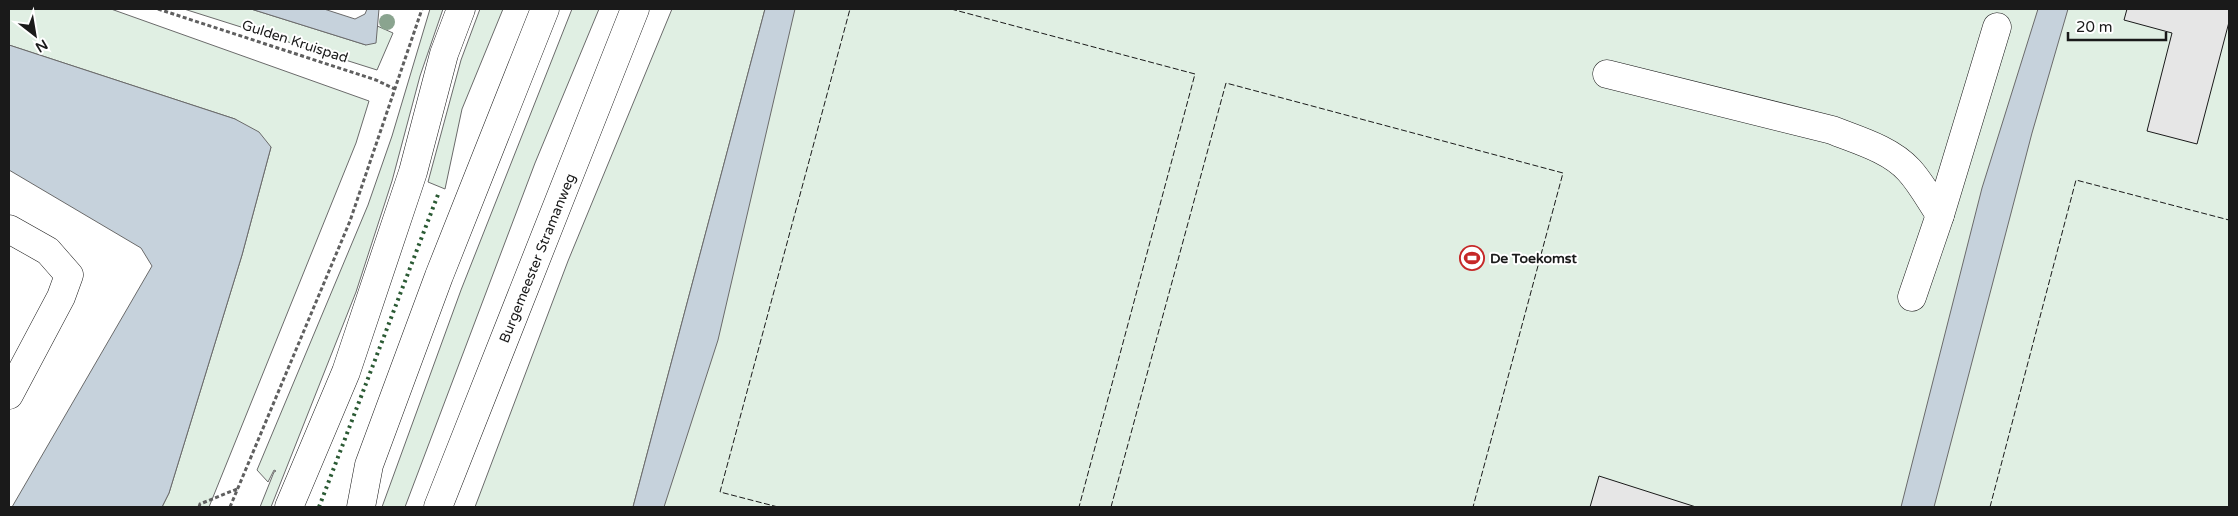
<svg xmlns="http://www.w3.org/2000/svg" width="2238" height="516" font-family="'Varela Round',sans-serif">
	<rect width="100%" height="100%" fill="#fff"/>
	<g fill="#e0efe3" stroke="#6a6a6a">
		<polygon points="9,9 111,9 369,101 356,143 209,507 162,507 169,493 242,255 271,147 235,119 9,45"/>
		<polygon points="184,9 251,9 366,45 375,25 393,33 377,70"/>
		<polygon points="430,9 443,9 420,76 392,181 356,292 271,507 260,507 274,472 276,471 274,470 268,482 257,470 368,205 392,136"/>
		<polygon points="480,9 503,9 462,109 445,189 428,182 461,60"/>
		<polygon points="572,9 599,9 535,163 405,507 382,507 461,290"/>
		<polygon points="672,9 765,9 633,507 475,507 568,261"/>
		<polygon points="784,9 2229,9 2229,507 647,507"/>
	</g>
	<g fill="#c6d2dc" stroke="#6a6a6a">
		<polygon points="251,9 324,9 355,19 365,14 367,9 379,9 376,43 366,45"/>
		<polygon points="765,9 795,9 718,340 664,507 633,507"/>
		<polygon points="2038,9 2068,9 2032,133 1934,507 1901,507 1982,188"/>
		<polygon points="9,45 235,119 259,132 271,147 242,255 169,493 162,507 12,507 152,266 141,248 9,170"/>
	</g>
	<g fill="#e6e6e6" stroke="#1a1a1a">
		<polygon points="2127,9 2229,9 2229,22 2197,144 2147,131 2172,33 2124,20"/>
		<polygon points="1599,476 1696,507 1590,507"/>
	</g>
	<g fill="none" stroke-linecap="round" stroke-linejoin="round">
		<defs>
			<g id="minor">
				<path d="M1607,74L1832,130C1857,140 1890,149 1909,170C1921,183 1930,200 1940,215L1997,27"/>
				<polyline points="9,229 48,251 69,275 61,297 9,395"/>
				<polyline points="1912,297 1940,215"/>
				<polyline points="289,507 346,372 413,172 444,54 461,9"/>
			</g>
			<g id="major">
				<polyline points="361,507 369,465 439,276 545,9"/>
				<polyline points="438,507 635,9"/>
			</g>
		</defs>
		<use href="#minor" stroke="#1a1a1a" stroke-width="29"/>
		<use href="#major" stroke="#1a1a1a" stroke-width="29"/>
		<g stroke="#5f5f5f" stroke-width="3" stroke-dasharray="4 2.5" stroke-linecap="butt">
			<polyline points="158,9 376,80 395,89"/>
			<polyline points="199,507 200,504 237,489"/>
			<polyline points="230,507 350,221 422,9"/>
		</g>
		<use href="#minor" stroke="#fff" stroke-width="28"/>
		<use href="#major" stroke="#fff" stroke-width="28"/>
		<polyline stroke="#2b5a34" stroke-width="4" stroke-dasharray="2.5 4" stroke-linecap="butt" points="319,507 439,192"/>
		<g stroke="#1a1a1a" stroke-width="1" stroke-dasharray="6 2.5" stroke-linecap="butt">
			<polyline points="951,9 1195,74 1079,507"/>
			<polyline points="778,507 720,492 850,9"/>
			<polyline points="1111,507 1226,83 1563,173 1473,507"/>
			<polyline points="1990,507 2076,180 2229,220"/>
		</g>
	</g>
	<circle fill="#8aa48f" cx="387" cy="22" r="8"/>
	<defs>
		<symbol id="stadium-ring" viewBox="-11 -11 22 22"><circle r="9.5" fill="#fff" stroke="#c62828" stroke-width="1.5"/><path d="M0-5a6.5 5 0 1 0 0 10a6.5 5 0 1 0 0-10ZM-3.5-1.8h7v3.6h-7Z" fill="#c62828"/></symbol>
	</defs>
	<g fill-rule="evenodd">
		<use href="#stadium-ring" x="1458" y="244" width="28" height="28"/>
	</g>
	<g text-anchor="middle" stroke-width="4" stroke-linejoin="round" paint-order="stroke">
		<g font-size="14" fill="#1a1a1a" stroke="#fff">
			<text transform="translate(295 41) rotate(18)" y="5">Gulden Kruispad</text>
			<text transform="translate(537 258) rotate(-68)" y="5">Burgemeester Stramanweg</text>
		</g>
		<g font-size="14" font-weight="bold" fill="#1a1a1a" stroke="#fff" text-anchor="start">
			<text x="1490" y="263">De Toekomst</text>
		</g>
	</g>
	<rect width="2238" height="516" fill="none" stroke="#1a1a1a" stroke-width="20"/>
	<g transform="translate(35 35) rotate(149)" stroke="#ffffff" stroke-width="4" paint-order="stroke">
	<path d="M0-4L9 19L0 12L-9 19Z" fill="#1a1a1a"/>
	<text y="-8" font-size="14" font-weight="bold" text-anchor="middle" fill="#1a1a1a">N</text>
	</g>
	<path d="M2068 32v8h98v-8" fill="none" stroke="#1a1a1a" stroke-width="2.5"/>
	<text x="2076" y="32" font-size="15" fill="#1a1a1a" stroke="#ffffff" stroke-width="4" paint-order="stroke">20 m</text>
</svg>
